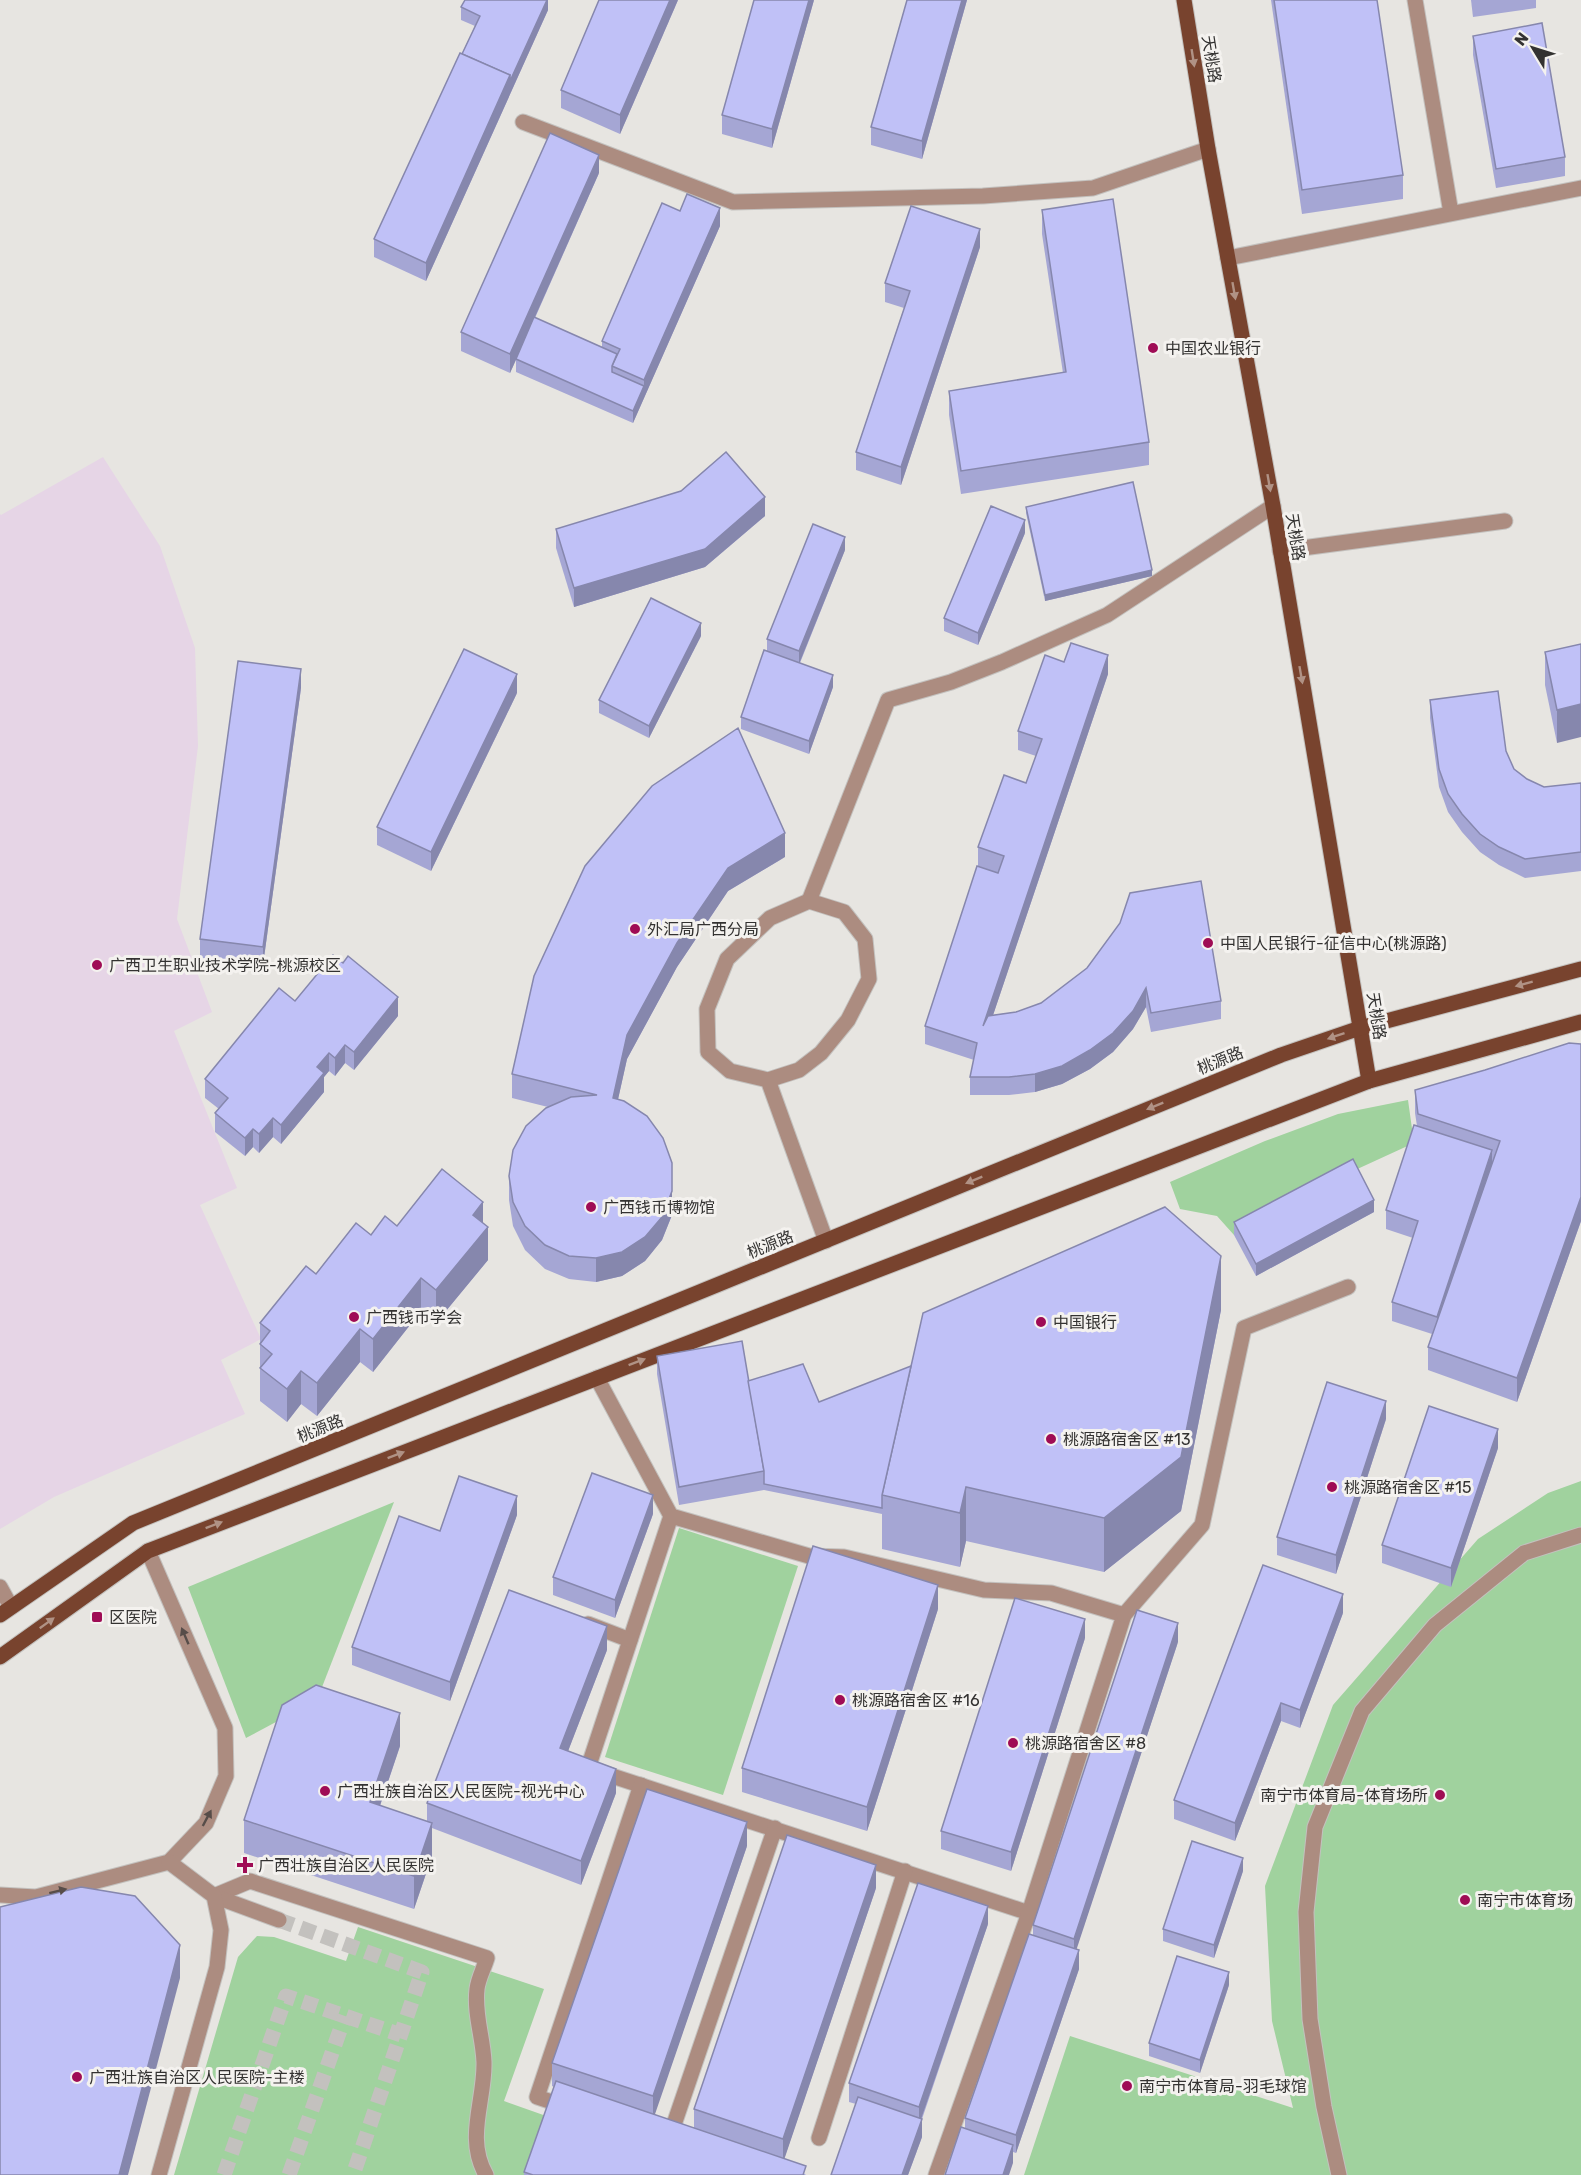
<svg xmlns="http://www.w3.org/2000/svg" width="1581" height="2175" font-family="Rubik,'Noto Sans SC',sans-serif">
	<rect width="100%" height="100%" fill="#e7e5e1"/>
	<polygon fill="#e6d5e6" points="103,457 160,546 195,648 198,746 177,919 212,1012 174,1031 237,1188 200,1205 261,1339 221,1360 245,1414 54,1497 0,1529 0,514 1,515"/>
	<g fill="#a0d29e">
		<polygon points="1408,1100 1414,1143 1353,1171 1234,1235 1217,1216 1180,1209 1170,1182 1265,1141 1338,1114"/>
		<polygon points="1581,1481 1581,2175 1024,2175 1070,2036 1293,2108 1272,2021 1265,1886 1333,1705 1478,1539 1548,1493"/>
		<polygon points="394,1502 317,1700 246,1738 188,1587"/>
		<polygon points="679,1528 798,1566 723,1795 605,1757"/>
		<polygon points="358,1927 544,1989 504,2101 549,2117 529,2175 174,2175 238,1957 257,1936 274,1937 346,1961"/>
	</g>
	<g fill="none" stroke-linecap="round" stroke-linejoin="round">
		<g stroke="#c3c1be" stroke-width="15" stroke-dasharray="15 8" stroke-linecap="butt">
			<polyline points="279,1920 422,1972 353,2175"/>
			<polyline points="224,2175 286,1996 401,2035"/>
			<polyline points="289,2175 345,2016"/>
		</g>
		<defs>
			<g id="minor">
				<polyline points="1415,0 1451,213"/>
				<polyline points="523,122 733,202 983,196 1093,188 1208,149"/>
				<polyline points="1228,258 1581,188"/>
				<polyline points="1280,551 1505,521"/>
				<polyline points="809,901 888,700 951,682 1002,662 1107,615 1273,506"/>
				<polyline points="768,1080 799,1070 821,1053 848,1020 869,979 865,939 844,912 809,901 770,918 727,959 707,1009 708,1052 730,1071 768,1080 826,1241"/>
				<polyline points="597,1378 671,1516 588,1768 1029,1913 1124,1615 1051,1593 984,1590 844,1557 809,1556 671,1516"/>
				<polyline points="0,1587 11,1607"/>
				<polyline points="1124,1615 1202,1525 1244,1328 1348,1287"/>
				<polyline points="588,1624 630,1640"/>
				<polyline points="0,1895 36,1897 169,1862 206,1823 226,1776 225,1728 148,1551"/>
				<path d="M214,1896L250,1881L487,1958C484,1968 478,1979 477,1989C474,2014 483,2037 484,2062C485,2101 465,2138 486,2175"/>
				<polyline points="214,1896 279,1920"/>
				<polyline points="567,2107 537,2097 641,1785"/>
				<polyline points="819,2138 905,1871"/>
				<polyline points="669,2139 775,1828"/>
				<polyline points="159,2175 217,1967 221,1930 214,1896 169,1862"/>
				<polyline points="936,2175 1029,1913"/>
				<polyline points="1339,2175 1324,2107 1310,2019 1306,1912 1315,1827 1362,1711 1435,1625 1524,1553 1581,1535"/>
			</g>
			<g id="major">
				<polyline points="1184,0 1208,149 1273,506 1369,1081"/>
				<polyline points="0,1615 133,1523 1281,1055 1360,1028 1581,969"/>
				<polyline points="0,1657 148,1551 1369,1081 1581,1022"/>
			</g>
		</defs>
		<use href="#minor" stroke="#c3c1be" stroke-width="17"/>
		<use href="#major" stroke="#c3c1be" stroke-width="17"/>
		<use href="#minor" stroke="#ac8c80" stroke-width="15"/>
		<use href="#major" stroke="#78432e" stroke-width="15"/>
	</g>
	<g fill="#a5a6d4">
		<polygon points="548,0 548,10 426,281 374,257 374,239 475,26 461,20 461,7"/>
		<polygon points="678,0 620,134 561,108 561,90"/>
		<polygon points="814,0 772,148 722,134 722,115"/>
		<polygon points="907,0 967,0 922,159 871,145 871,127"/>
		<polygon points="1271,0 1377,0 1403,175 1403,199 1302,214"/>
		<polygon points="1471,0 1536,0 1536,8 1473,17"/>
		<polygon points="1473,36 1565,157 1565,176 1496,188 1473,55"/>
		<polygon points="599,173 535,318 602,347 602,341 680,211 720,226 633,423 516,372 516,360 510,373 461,351 461,332"/>
		<polygon points="1042,210 1149,442 1149,465 961,494 949,415 949,391 1063,373 1042,234"/>
		<polygon points="980,247 901,485 856,470 856,452 904,308 885,302 885,283"/>
		<polygon points="1026,507 1152,576 1045,601 1026,513"/>
		<polygon points="765,516 705,567 574,607 556,548 556,529"/>
		<polygon points="1025,533 978,645 944,631 944,618"/>
		<polygon points="845,550 800,663 833,687 809,754 741,729 741,717 767,651 767,639"/>
		<polygon points="701,636 649,738 599,713 599,700"/>
		<polygon points="1581,644 1557,743 1545,685 1545,652"/>
		<polygon points="1064,662 1108,674 993,1015 1016,1012 1041,1003 1087,968 1221,1001 1221,1019 1151,1032 1146,1007 1133,1029 1113,1052 1090,1069 1062,1084 1035,1092 1009,1095 970,1095 970,1077 974,1060 925,1044 925,1026 998,873 978,866 978,847 1026,783 1036,756 1018,750 1018,731"/>
		<polygon points="301,688 263,965 200,958 200,939"/>
		<polygon points="517,693 431,871 377,845 377,827"/>
		<polygon points="1430,700 1506,751 1514,769 1527,779 1544,787 1581,783 1581,871 1525,878 1499,865 1480,852 1462,832 1448,812 1439,787 1430,718"/>
		<polygon points="785,857 728,891 677,967 627,1059 618,1099 672,1163 672,1215 662,1240 645,1261 622,1276 596,1282 569,1279 545,1269 525,1250 513,1226 509,1200 509,1176 548,1107 512,1098 512,1074 534,976"/>
		<polygon points="398,1016 354,1070 345,1063 335,1076 329,1071 324,1077 324,1092 281,1144 273,1137 259,1153 253,1147 245,1156 215,1132 215,1113 219,1109 205,1098 205,1079"/>
		<polygon points="1581,1044 1581,1221 1517,1402 1428,1370 1428,1347 1432,1334 1392,1321 1392,1302 1413,1238 1386,1229 1386,1210 1417,1126 1415,1113 1415,1090"/>
		<polygon points="1374,1212 1256,1276 1234,1235 1234,1222"/>
		<polygon points="483,1223 488,1260 436,1323 421,1311 373,1372 360,1362 317,1416 301,1404 287,1422 260,1401 260,1323 316,1274 371,1235 397,1226"/>
		<polygon points="1221,1310 1181,1511 1104,1572 966,1541 960,1567 882,1549 882,1514 764,1490 679,1505 657,1374 657,1356 748,1381 819,1402"/>
		<polygon points="1386,1419 1336,1574 1277,1555 1277,1537"/>
		<polygon points="1498,1448 1451,1587 1382,1563 1382,1545"/>
		<polygon points="653,1514 615,1618 553,1595 553,1577"/>
		<polygon points="517,1515 450,1701 352,1665 352,1647 440,1531"/>
		<polygon points="938,1609 867,1831 742,1792 742,1768"/>
		<polygon points="1343,1613 1300,1728 1281,1721 1235,1841 1174,1819 1174,1800"/>
		<polygon points="1085,1638 1011,1871 941,1849 941,1831"/>
		<polygon points="1178,1642 1076,1949 1079,1969 1016,2153 1013,2152 1013,2163 965,2129 965,2118 1033,1935 1033,1925"/>
		<polygon points="607,1650 568,1751 616,1793 581,1885 432,1828 432,1856 414,1909 244,1853 244,1820 400,1746 380,1806 427,1821 427,1803"/>
		<polygon points="747,1846 654,2115 694,2128 694,2109 876,1888 784,2159 806,2175 524,2175 524,2172 554,2087 552,2086 552,2063"/>
		<polygon points="1243,1871 1214,1958 1163,1941 1163,1929"/>
		<polygon points="988,1924 922,2119 922,2137 908,2175 831,2175 856,2104 849,2102 849,2083"/>
		<polygon points="1229,1985 1200,2073 1149,2056 1149,2043"/>
	</g>
	<g fill="#8687ad">
		<polygon points="547,0 548,0 548,10 426,281 426,263 510,75"/>
		<polygon points="670,0 678,0 620,134 620,115"/>
		<polygon points="809,0 814,0 772,148 772,129"/>
		<polygon points="962,0 967,0 922,159 922,141"/>
		<polygon points="599,155 599,173 510,373 510,354"/>
		<polygon points="720,208 720,226 633,423 633,411 644,386 644,380"/>
		<polygon points="980,229 980,247 901,485 901,467"/>
		<polygon points="765,497 765,516 705,567 574,607 574,588"/>
		<polygon points="1025,520 1025,533 978,645 978,633"/>
		<polygon points="845,537 845,550 799,664 799,651"/>
		<polygon points="1152,570 1152,576 1045,601 1045,595"/>
		<polygon points="701,623 701,636 649,738 649,726"/>
		<polygon points="1108,655 1108,674 983,1045 983,1026"/>
		<polygon points="301,669 301,688 263,965 263,947"/>
		<polygon points="517,674 517,693 431,871 431,852"/>
		<polygon points="833,675 833,687 809,754 809,741"/>
		<polygon points="1581,704 1581,737 1557,743 1557,710"/>
		<polygon points="785,833 785,857 728,891 677,967 627,1059 613,1122 613,1098 627,1035 677,943 728,868"/>
		<polygon points="1146,988 1146,1007 1133,1029 1113,1052 1090,1069 1062,1084 1035,1092 1035,1074"/>
		<polygon points="398,997 398,1016 354,1070 354,1052"/>
		<polygon points="345,1045 345,1063 335,1076 335,1058"/>
		<polygon points="329,1053 329,1071 324,1077 324,1092 281,1144 281,1125 317,1067"/>
		<polygon points="273,1118 273,1137 259,1153 259,1134"/>
		<polygon points="253,1129 253,1147 245,1156 245,1138"/>
		<polygon points="1492,1150 1492,1168 1437,1335 1437,1317"/>
		<polygon points="672,1191 672,1215 662,1240 645,1261 622,1276 596,1282 596,1258"/>
		<polygon points="1581,1197 1581,1221 1517,1402 1517,1378"/>
		<polygon points="1374,1200 1374,1212 1256,1276 1256,1264"/>
		<polygon points="483,1202 483,1232 488,1227 488,1260 436,1323 436,1290 473,1215"/>
		<polygon points="1221,1256 1221,1310 1181,1511 1104,1572 1104,1518"/>
		<polygon points="421,1278 421,1311 373,1372 373,1339"/>
		<polygon points="360,1329 360,1362 317,1416 317,1383"/>
		<polygon points="301,1371 301,1404 287,1422 287,1389"/>
		<polygon points="1386,1401 1386,1419 1336,1574 1336,1555"/>
		<polygon points="1498,1429 1498,1448 1451,1587 1451,1568"/>
		<polygon points="966,1487 966,1541 960,1567 960,1513"/>
		<polygon points="653,1495 653,1514 615,1618 615,1600"/>
		<polygon points="517,1496 517,1515 450,1701 450,1682"/>
		<polygon points="938,1585 938,1609 867,1831 867,1807"/>
		<polygon points="1343,1594 1343,1613 1300,1728 1300,1710"/>
		<polygon points="1085,1619 1085,1638 1011,1871 1011,1852"/>
		<polygon points="1178,1623 1178,1642 1074,1957 1074,1939"/>
		<polygon points="607,1626 607,1650 560,1772 560,1748"/>
		<polygon points="1281,1703 1281,1721 1235,1841 1235,1823"/>
		<polygon points="400,1713 400,1746 370,1835 370,1802"/>
		<polygon points="616,1769 616,1793 581,1885 581,1861"/>
		<polygon points="747,1822 747,1846 653,2120 653,2096"/>
		<polygon points="432,1823 432,1856 414,1909 414,1876"/>
		<polygon points="1243,1858 1243,1871 1214,1958 1214,1945"/>
		<polygon points="876,1865 876,1888 783,2163 783,2139"/>
		<polygon points="988,1906 988,1924 919,2125 919,2107"/>
		<polygon points="180,1945 180,1978 128,2175 119,2175"/>
		<polygon points="1079,1950 1079,1969 1016,2153 1016,2135"/>
		<polygon points="1229,1972 1229,1985 1200,2073 1200,2060"/>
		<polygon points="922,2119 922,2137 908,2175 902,2175"/>
		<polygon points="1013,2145 1013,2163 1009,2175 1003,2175"/>
	</g>
	<g fill="#c0c1f7" stroke="#8687ad" stroke-width="1.5">
		<polygon points="465,0 547,0 510,81 510,75 462,54 480,16 461,7"/>
		<polygon points="599,0 670,0 620,115 561,90"/>
		<polygon points="754,0 809,0 772,129 722,115"/>
		<polygon points="907,0 962,0 922,141 871,127"/>
		<polygon points="1274,0 1377,0 1403,175 1302,190"/>
		<polygon points="1542,23 1565,157 1496,169 1473,36"/>
		<polygon points="460,53 510,75 426,263 374,239"/>
		<polygon points="550,133 599,155 510,354 461,332"/>
		<polygon points="687,194 720,208 644,380 612,366 620,349 602,341 662,203 680,211"/>
		<polygon points="1113,199 1149,442 961,471 949,391 1066,372 1042,210"/>
		<polygon points="911,206 980,229 901,467 856,452 910,291 885,283"/>
		<polygon points="534,317 617,354 612,366 612,372 644,386 633,411 516,359"/>
		<polygon points="726,452 765,497 705,549 574,588 556,529 681,491"/>
		<polygon points="1133,482 1152,570 1045,595 1026,507"/>
		<polygon points="991,506 1025,520 978,633 944,618"/>
		<polygon points="813,524 845,537 799,651 767,639"/>
		<polygon points="651,598 701,623 649,726 599,700"/>
		<polygon points="1071,643 1108,655 983,1026 988,1016 1016,1012 1041,1003 1087,968 1120,923 1130,893 1201,881 1221,1001 1151,1013 1146,988 1133,1011 1113,1033 1090,1050 1062,1066 1035,1074 1009,1077 970,1077 977,1043 925,1026 977,866 998,873 1004,856 978,847 1004,775 1026,783 1042,739 1018,731 1045,655 1064,662"/>
		<polygon points="1581,644 1581,704 1557,710 1545,652"/>
		<polygon points="464,649 517,674 431,852 377,827"/>
		<polygon points="764,650 833,675 809,741 741,717"/>
		<polygon points="238,661 301,669 263,947 200,939"/>
		<polygon points="1498,691 1506,751 1514,769 1527,779 1544,787 1581,783 1581,852 1525,859 1499,847 1480,834 1462,814 1448,794 1439,769 1430,700"/>
		<polygon points="738,728 785,833 728,868 677,943 627,1035 613,1098 624,1101 647,1116 663,1138 672,1163 672,1191 662,1217 645,1237 622,1252 596,1258 569,1256 545,1245 525,1226 513,1202 509,1176 513,1150 526,1126 546,1108 571,1097 597,1095 512,1074 534,976 585,866 652,786"/>
		<polygon points="333,955 343,963 348,956 398,997 354,1052 345,1045 335,1058 329,1053 317,1067 324,1073 281,1125 273,1118 259,1134 253,1129 245,1138 215,1113 228,1098 205,1079 279,988 295,1001"/>
		<polygon points="1569,1043 1581,1044 1581,1197 1517,1378 1428,1347 1500,1141 1418,1114 1415,1090 1485,1070"/>
		<polygon points="1414,1125 1492,1150 1437,1317 1392,1302 1418,1221 1386,1210"/>
		<polygon points="1353,1159 1374,1200 1256,1264 1234,1222"/>
		<polygon points="442,1169 483,1202 473,1215 488,1227 436,1290 421,1278 373,1339 360,1329 317,1383 301,1371 287,1389 260,1368 272,1354 260,1344 270,1331 260,1323 306,1266 316,1274 356,1223 371,1235 385,1216 397,1226"/>
		<polygon points="1165,1207 1221,1256 1181,1457 1104,1518 966,1487 960,1513 882,1495 923,1313"/>
		<polygon points="742,1341 764,1471 679,1487 657,1356"/>
		<polygon points="803,1364 819,1402 911,1366 882,1495 882,1508 764,1484 764,1471 748,1381"/>
		<polygon points="1327,1382 1386,1401 1336,1555 1277,1537"/>
		<polygon points="1429,1406 1498,1429 1451,1568 1382,1545"/>
		<polygon points="592,1473 653,1495 615,1600 553,1577"/>
		<polygon points="459,1476 517,1496 450,1682 352,1647 399,1516 440,1531"/>
		<polygon points="813,1546 938,1585 867,1807 742,1768"/>
		<polygon points="1263,1565 1343,1594 1300,1710 1281,1703 1235,1823 1174,1800"/>
		<polygon points="509,1590 607,1626 560,1748 616,1769 581,1861 427,1803"/>
		<polygon points="1015,1598 1085,1619 1011,1852 941,1831"/>
		<polygon points="1137,1610 1178,1623 1074,1939 1033,1925"/>
		<polygon points="316,1685 400,1713 370,1802 432,1823 414,1876 244,1820 282,1705"/>
		<polygon points="647,1789 747,1822 653,2096 552,2063"/>
		<polygon points="787,1835 876,1865 783,2139 694,2109"/>
		<polygon points="1192,1841 1243,1858 1214,1945 1163,1929"/>
		<polygon points="918,1883 988,1906 919,2107 849,2083"/>
		<polygon points="81,1887 135,1896 180,1945 119,2175 0,2175 0,1907"/>
		<polygon points="1029,1934 1079,1950 1016,2135 965,2118"/>
		<polygon points="1177,1956 1229,1972 1200,2060 1149,2043"/>
		<polygon points="556,2081 806,2166 803,2175 533,2175 524,2172"/>
		<polygon points="858,2097 922,2119 902,2175 831,2175"/>
		<polygon points="961,2127 1013,2145 1003,2175 945,2175"/>
	</g>
	<defs><path id="oneway-solid" d="M-6-.8H1V-3.2L6.5 0L1 3.2V.8H-6Z" transform="scale(1.5)"/></defs>
	<g fill="#b09285">
		<use href="#oneway-solid" transform="translate(1193 58) rotate(81)"/>
		<use href="#oneway-solid" transform="translate(1234 291) rotate(80)"/>
		<use href="#oneway-solid" transform="translate(1269 483) rotate(80)"/>
		<use href="#oneway-solid" transform="translate(1301 675) rotate(80)"/>
		<use href="#oneway-solid" transform="translate(1524 984) rotate(165)"/>
		<use href="#oneway-solid" transform="translate(1336 1036) rotate(161)"/>
		<use href="#oneway-solid" transform="translate(1155 1106) rotate(158)"/>
		<use href="#oneway-solid" transform="translate(974 1180) rotate(158)"/>
		<use href="#oneway-solid" transform="translate(637 1362) rotate(-21)"/>
		<use href="#oneway-solid" transform="translate(396 1455) rotate(-21)"/>
		<use href="#oneway-solid" transform="translate(214 1525) rotate(-21)"/>
		<use href="#oneway-solid" transform="translate(47 1623) rotate(-36)"/>
	</g>
	<g fill="#574d49">
		<use href="#oneway-solid" transform="translate(185 1636) rotate(-113)"/>
		<use href="#oneway-solid" transform="translate(207 1818) rotate(-62)"/>
		<use href="#oneway-solid" transform="translate(58 1891) rotate(-14)"/>
	</g>
	<g fill="#9f0c55" stroke="#f4f2ef" stroke-width="2">
		<circle cx="1153" cy="348" r="6"/>
		<circle cx="635" cy="929" r="6"/>
		<circle cx="1208" cy="943" r="6"/>
		<circle cx="97" cy="965" r="6"/>
		<circle cx="591" cy="1207" r="6"/>
		<circle cx="354" cy="1317" r="6"/>
		<circle cx="1041" cy="1322" r="6"/>
		<circle cx="1051" cy="1439" r="6"/>
		<circle cx="1332" cy="1487" r="6"/>
		<rect x="91" y="1611" width="12" height="12" rx="3"/>
		<circle cx="840" cy="1700" r="6"/>
		<circle cx="1013" cy="1743" r="6"/>
		<circle cx="325" cy="1791" r="6"/>
		<circle cx="1440" cy="1795" r="6"/>
		<path d="M242 1856h6v6h6v6h-6v6h-6v-6h-6v-6h6z"/>
		<circle cx="1465" cy="1900" r="6"/>
		<circle cx="77" cy="2077" r="6"/>
		<circle cx="1127" cy="2086" r="6"/>
	</g>
	<g text-anchor="middle" stroke-width="6" stroke-linejoin="round" paint-order="stroke">
		<g font-size="16" fill="#333231" stroke="#f4f2ef">
			<text transform="translate(1212 59) rotate(81)" y="6">天桃路</text>
			<text transform="translate(1296 537) rotate(81)" y="6">天桃路</text>
			<text transform="translate(1377 1016) rotate(81)" y="6">天桃路</text>
			<text transform="translate(1220 1060) rotate(-22)" y="6">桃源路</text>
			<text transform="translate(770 1244) rotate(-22)" y="6">桃源路</text>
			<text transform="translate(320 1428) rotate(-22)" y="6">桃源路</text>
		</g>
		<g font-size="16" fill="#333231" stroke="#f4f2ef" text-anchor="start">
			<text x="1165" y="354">中国农业银行</text>
			<text x="647" y="935">外汇局广西分局</text>
			<text x="1220" y="949">中国人民银行-征信中心(桃源路)</text>
			<text x="109" y="971">广西卫生职业技术学院-桃源校区</text>
			<text x="603" y="1213">广西钱币博物馆</text>
			<text x="366" y="1323">广西钱币学会</text>
			<text x="1053" y="1328">中国银行</text>
			<text x="1063" y="1445">桃源路宿舍区 #13</text>
			<text x="1344" y="1493">桃源路宿舍区 #15</text>
			<text x="109" y="1623">区医院</text>
			<text x="852" y="1706">桃源路宿舍区 #16</text>
			<text x="1025" y="1749">桃源路宿舍区 #8</text>
			<text x="337" y="1797">广西壮族自治区人民医院-视光中心</text>
			<text x="1428" y="1801" text-anchor="end">南宁市体育局-体育场所</text>
			<text x="258" y="1871">广西壮族自治区人民医院</text>
			<text x="1477" y="1906">南宁市体育场</text>
			<text x="89" y="2083">广西壮族自治区人民医院-主楼</text>
			<text x="1139" y="2092">南宁市体育局-羽毛球馆</text>
		</g>
	</g>
	<g transform="translate(1533 48) rotate(308)" stroke="#f4f2ef" stroke-width="4.5" paint-order="stroke">
	<path d="M0-4.5L10 22L0 15L-10 22Z" fill="#333231"/>
	<text y="-9" font-size="16" font-weight="bold" text-anchor="middle" fill="#333231">N</text>
	</g>
</svg>
